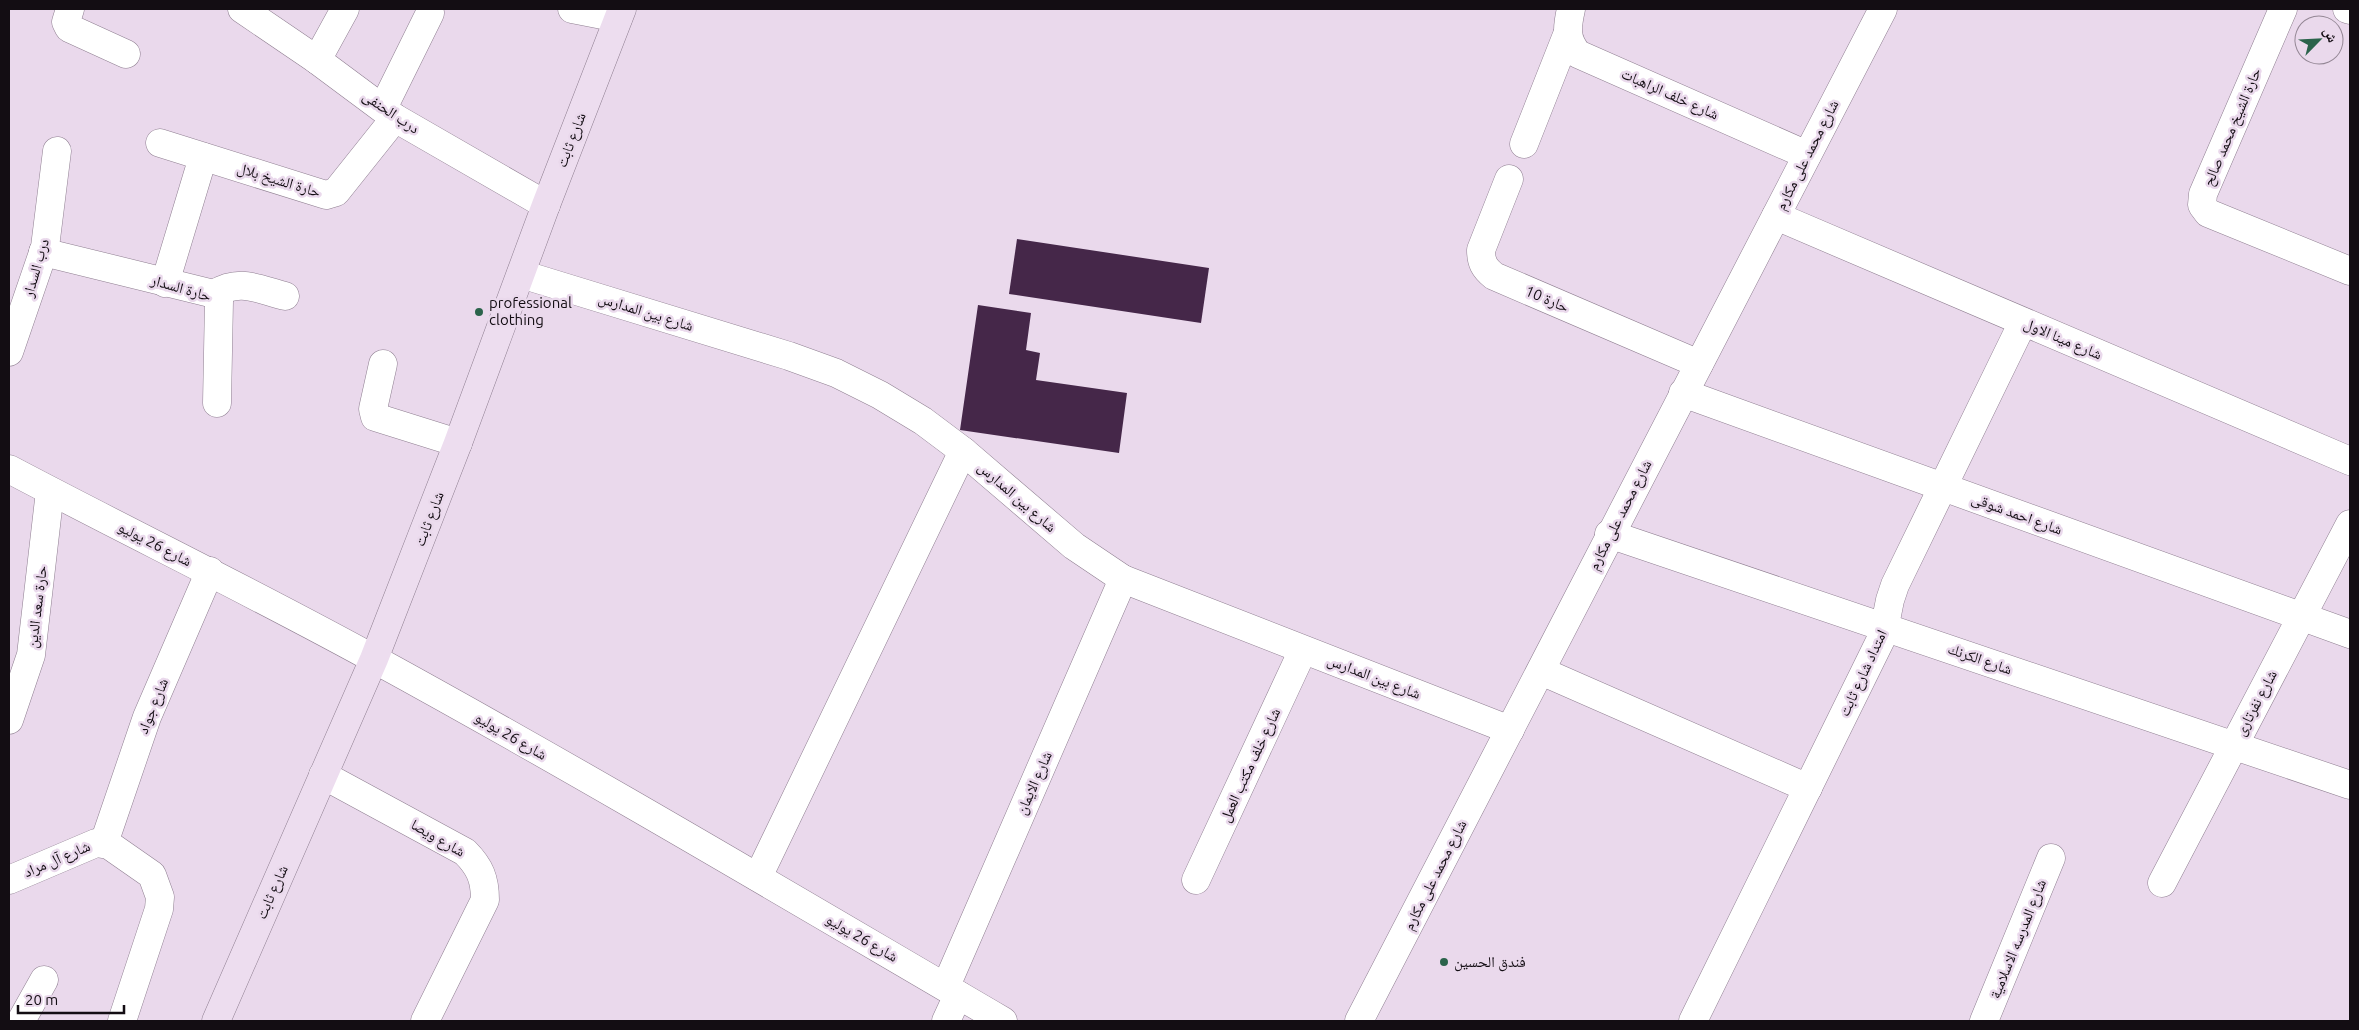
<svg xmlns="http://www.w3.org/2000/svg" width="2359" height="1030" font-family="Ubuntu,'Noto Naskh Arabic',sans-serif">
	<rect width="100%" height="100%" fill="#ead9ec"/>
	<g fill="#452749">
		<polygon points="1017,239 1209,268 1201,323 1009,294"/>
		<polygon points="978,305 1031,313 1026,350 1040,353 1036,380 1127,393 1119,453 960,430"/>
	</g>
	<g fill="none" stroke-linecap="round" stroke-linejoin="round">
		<defs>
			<g id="minor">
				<polyline points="70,9 66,22 69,28 126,54"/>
				<polyline points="242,9 317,60 395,118 546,205"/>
				<polyline points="572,9 618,18"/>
				<path d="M1571,9C1567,27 1565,39 1578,54L1807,155"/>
				<polyline points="2283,9 2203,194 2202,205 2208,213 2350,271"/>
				<polyline points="2347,9 2350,10"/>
				<polyline points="317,60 345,9"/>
				<polyline points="383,108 430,13"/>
				<polyline points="160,143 326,195 336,192 395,118"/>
				<polyline points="1524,144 1567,35"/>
				<path d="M1509,179L1481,250C1481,262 1484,268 1494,276L1699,364"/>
				<polyline points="1776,216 2350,461"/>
				<polyline points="43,252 214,294 219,301 217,403"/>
				<polyline points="521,274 789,356 836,373 880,395 923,421 963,451 1074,546 1123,579 1510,730"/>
				<polyline points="165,283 203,157"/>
				<path d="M214,294C240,278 257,289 285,296"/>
				<polyline points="9,352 45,247 57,151"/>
				<polyline points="383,364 373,409 375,417 458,443"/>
				<polyline points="1683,393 2350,634"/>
				<polyline points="1609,534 2350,785"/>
				<polyline points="1541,671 1808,788"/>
				<polyline points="9,720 31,655 50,491"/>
				<path d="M323,775L465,852C480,867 485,879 485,900L425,1021"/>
				<polyline points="104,843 147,717 210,571"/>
				<polyline points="758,877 963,451"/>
				<polyline points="9,880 96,843 109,845 152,875 160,897 159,909 122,1021"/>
				<polyline points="1196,880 1303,650"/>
				<polyline points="2162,883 2350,524"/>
				<polyline points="946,986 1123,579"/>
				<polyline points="21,1021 44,980"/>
				<polyline points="946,1021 958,995"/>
				<polyline points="1359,1021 1883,9"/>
				<polyline points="1693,1021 1883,635 1890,600 1895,585 2023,322"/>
				<polyline points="1984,1021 2051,858"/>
			</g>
			<path id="tertiary" d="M9,469C130,533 254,593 374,659C586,775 794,899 1003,1021"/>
			<polyline id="secondary" points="216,1021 374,659 458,443 546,205 622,9"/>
		</defs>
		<use href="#minor" stroke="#8f7f91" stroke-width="29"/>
		<use href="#tertiary" stroke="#8f7f91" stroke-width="29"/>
		<use href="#secondary" stroke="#8f7f91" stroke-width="29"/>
		<use href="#minor" stroke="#fff" stroke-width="28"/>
		<use href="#tertiary" stroke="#fff" stroke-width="28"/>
		<use href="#secondary" stroke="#edddef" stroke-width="28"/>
	</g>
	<g fill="#2b634b" stroke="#ead9ec" stroke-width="2">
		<circle cx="479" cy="312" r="5"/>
		<circle cx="1444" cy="962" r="5"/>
	</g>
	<g text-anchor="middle" stroke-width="5" stroke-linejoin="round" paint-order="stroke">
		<g font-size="15" fill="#130d13" stroke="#ead9ec">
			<text transform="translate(1670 94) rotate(24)" y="5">شارع خلف الراهبات</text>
			<text transform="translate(391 112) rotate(34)" y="5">درب الحنفى</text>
			<text transform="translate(2232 127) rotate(-67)" y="5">حارة الشيخ محمد صالح</text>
			<text transform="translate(571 140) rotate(-69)" y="5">شارع ثابت</text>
			<text transform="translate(1807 155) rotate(-63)" y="5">شارع محمد على مكارم</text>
			<text transform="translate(279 180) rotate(17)" y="5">حارة الشيخ بلال</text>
			<text transform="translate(36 268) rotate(-74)" y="5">درب السدار</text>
			<text transform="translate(181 288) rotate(16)" y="5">حارة السدار</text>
			<text transform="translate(1547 299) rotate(23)" y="5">حارة 10</text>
			<text transform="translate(646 312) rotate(17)" y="5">شارع بين المدارس</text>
			<text transform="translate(2063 339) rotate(23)" y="5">شارع مينا الاول</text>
			<text transform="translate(1017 497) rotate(41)" y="5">شارع بين المدارس</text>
			<text transform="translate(2017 514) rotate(20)" y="5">شارع احمد شوقى</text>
			<text transform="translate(1620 515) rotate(-63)" y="5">شارع محمد على مكارم</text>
			<text transform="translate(429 519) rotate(-69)" y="5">شارع ثابت</text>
			<text transform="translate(155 544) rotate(27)" y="5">شارع 26 يوليو</text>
			<text transform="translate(37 607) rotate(-83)" y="5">حارة سعد الدين</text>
			<text transform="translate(1980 659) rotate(19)" y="5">شارع الكرنك</text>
			<text transform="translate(1863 673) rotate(-65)" y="5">امتداد شارع ثابت</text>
			<text transform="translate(1374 677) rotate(21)" y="5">شارع بين المدارس</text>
			<text transform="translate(2256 703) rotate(-62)" y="5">شارع نفرتارى</text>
			<text transform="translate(153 706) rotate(-68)" y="5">شارع جواد</text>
			<text transform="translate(511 736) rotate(30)" y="5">شارع 26 يوليو</text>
			<text transform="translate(1250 765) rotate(-65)" y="5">شارع خلف مكتب العمل</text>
			<text transform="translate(1034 783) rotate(-66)" y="5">شارع الايمان</text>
			<text transform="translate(438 838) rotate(30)" y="5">شارع ويصا</text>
			<text transform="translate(57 859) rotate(-23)" y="5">شارع آل مراد</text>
			<text transform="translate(1435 875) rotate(-63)" y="5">شارع محمد على مكارم</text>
			<text transform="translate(272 892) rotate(-66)" y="5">شارع ثابت</text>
			<text transform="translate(862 938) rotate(30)" y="5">شارع 26 يوليو</text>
			<text transform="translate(2018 939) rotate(-68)" y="5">شارع المدرسه الاسلامية</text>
		</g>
		<g font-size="15" fill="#130d13" stroke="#ead9ec" text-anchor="start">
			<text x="489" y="308">professional<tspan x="489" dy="17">clothing</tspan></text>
			<text x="1454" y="967">فندق الحسين</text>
		</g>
	</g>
	<rect width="2359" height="1030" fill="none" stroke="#130d13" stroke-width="20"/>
	<g transform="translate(2319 40) rotate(66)"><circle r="24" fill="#ead9ec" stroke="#948795"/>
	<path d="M0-4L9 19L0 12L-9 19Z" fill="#2b634b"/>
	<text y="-8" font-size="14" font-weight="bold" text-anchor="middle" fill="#130d13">ش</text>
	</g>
	<path d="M18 1005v8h106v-8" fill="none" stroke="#130d13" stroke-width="2.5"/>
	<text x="25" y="1005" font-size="15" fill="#130d13" stroke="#ead9ec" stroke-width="4" paint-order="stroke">20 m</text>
</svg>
